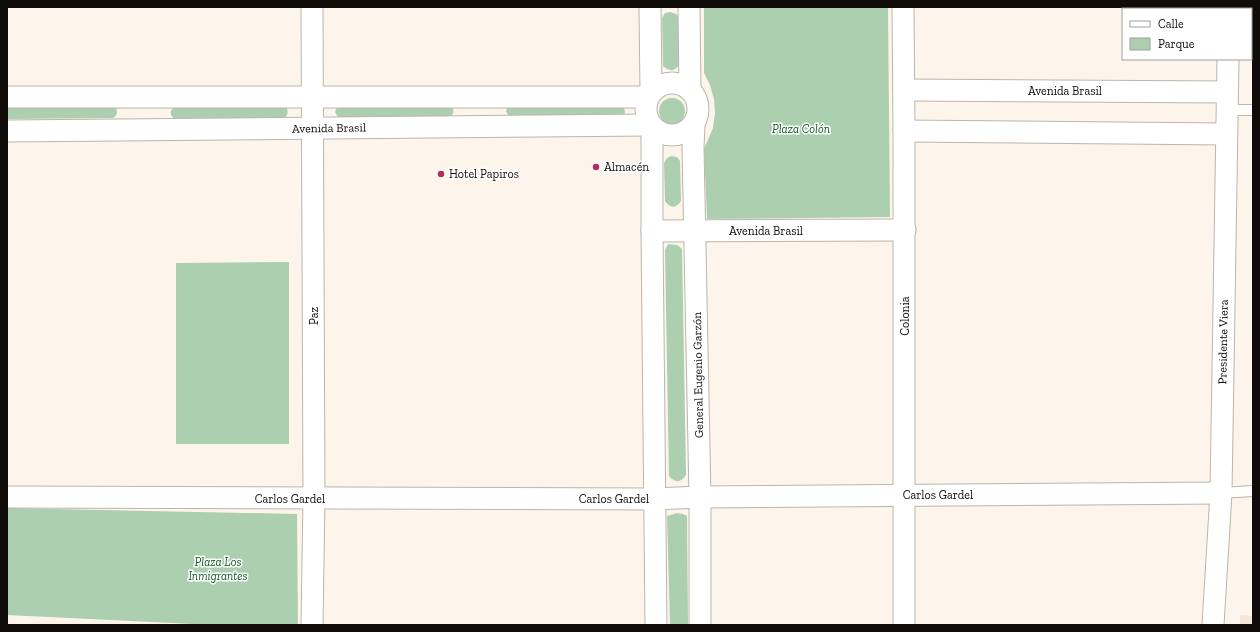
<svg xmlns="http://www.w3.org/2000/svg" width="1260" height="632" font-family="'Zilla Slab',serif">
	<rect width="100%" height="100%" fill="#fdf4ec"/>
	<polygon fill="#f4e6d8" points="1240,615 1253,616 1253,625 1240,625"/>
	<g fill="#abcfaf">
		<polygon points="704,7 888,7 890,217 707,219 704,149 713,128 715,114 714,99 710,85 704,73"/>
		<path d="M670,12L676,14L679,17V65C675,72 669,71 663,66L662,18L665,13Z"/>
		<circle cx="672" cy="111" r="13"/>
		<polygon points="511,105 620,106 624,108 625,112 624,115 511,118 506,112 507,108"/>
		<path d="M7,106H112L116,108C118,113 117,115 113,118L7,119Z"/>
		<path d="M175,106H283L287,108C288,113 288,115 284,118L174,119C169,114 170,110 175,106Z"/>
		<path d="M340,106H448L453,108C454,113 453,115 449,118L339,119L335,112L336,109Z"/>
		<path d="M671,156L677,157L680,161L681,201C676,209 670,208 665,201L664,163L667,158Z"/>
		<path d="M668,244L677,245L682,249L686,475C681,483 675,483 669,476L665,250Z"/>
		<polygon points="289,262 289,444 176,444 176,263"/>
		<polygon points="7,508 297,514 298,625 214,625 7,615"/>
		<polygon points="677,513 683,514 687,516 688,625 670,625 667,516"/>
	</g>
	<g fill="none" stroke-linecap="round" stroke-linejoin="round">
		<defs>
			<g id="lane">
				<polyline points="1226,110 1253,110"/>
				<polyline points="1221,493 1253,491"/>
			</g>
			<g id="street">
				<polyline points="650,7 651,93"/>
				<polyline points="689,7 690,90"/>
				<polyline points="903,7 904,131 904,625"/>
				<polyline points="1229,9 1229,7"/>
				<circle cx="672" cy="109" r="26"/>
				<polyline points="904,90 1227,92"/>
				<polyline points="7,97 648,97"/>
				<polyline points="694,124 693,148 700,497 700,625"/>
				<polyline points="652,127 652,231 656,625"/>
				<polyline points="7,131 650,125"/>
				<polyline points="904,131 1226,134"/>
				<polyline points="652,231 905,230"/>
				<polyline points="7,497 654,499 700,497 1221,493"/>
				<polyline points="312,625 314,499 312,7"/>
				<polyline points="1213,625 1221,493 1228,59"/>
			</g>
		</defs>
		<use href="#lane" stroke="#bdb5ac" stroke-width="12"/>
		<use href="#street" stroke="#bdb5ac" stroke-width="23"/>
		<use href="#lane" stroke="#fff" stroke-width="10"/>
		<use href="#street" stroke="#fff" stroke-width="21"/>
	</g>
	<g fill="#b72b61" stroke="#fff" stroke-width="1.5">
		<circle cx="596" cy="167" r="4"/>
		<circle cx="441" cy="174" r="4"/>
	</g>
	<g text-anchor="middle" stroke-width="3" stroke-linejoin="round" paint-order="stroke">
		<g font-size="12" fill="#0f0c09" stroke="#fff">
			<text x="1065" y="95">Avenida Brasil</text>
			<text transform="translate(329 128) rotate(-1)" y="4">Avenida Brasil</text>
			<text x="766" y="235">Avenida Brasil</text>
			<text transform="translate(314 316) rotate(-90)" y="4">Paz</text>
			<text transform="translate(905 316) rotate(-90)" y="4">Colonia</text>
			<text transform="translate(1223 342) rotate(-89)" y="4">Presidente Viera</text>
			<text transform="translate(698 375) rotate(-91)" y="4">General Eugenio Garzón</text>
			<text x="938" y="499">Carlos Gardel</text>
			<text x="290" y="503">Carlos Gardel</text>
			<text x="614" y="503">Carlos Gardel</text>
		</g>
		<g font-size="12" font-style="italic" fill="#105322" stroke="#fff">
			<text x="801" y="133">Plaza Colón</text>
			<text x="218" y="566">Plaza Los<tspan x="218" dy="14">Inmigrantes</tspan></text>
		</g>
		<g font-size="12" fill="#0f0c09" stroke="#fff" text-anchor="start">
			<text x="604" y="171">Almacén</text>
			<text x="449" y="178">Hotel Papiros</text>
		</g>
	</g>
	<rect width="1260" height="632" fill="none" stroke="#0f0c09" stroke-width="16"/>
	<rect x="1122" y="8" width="130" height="52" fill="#ffffff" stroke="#9f9e9d"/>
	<rect x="1130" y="21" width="20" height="6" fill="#ffffff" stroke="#9f9e9d"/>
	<text x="1158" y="28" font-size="12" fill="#0f0c09">Calle</text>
	<rect x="1130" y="38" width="20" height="12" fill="#abcfaf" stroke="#9f9e9d"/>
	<text x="1158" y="48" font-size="12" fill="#0f0c09">Parque</text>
</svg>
